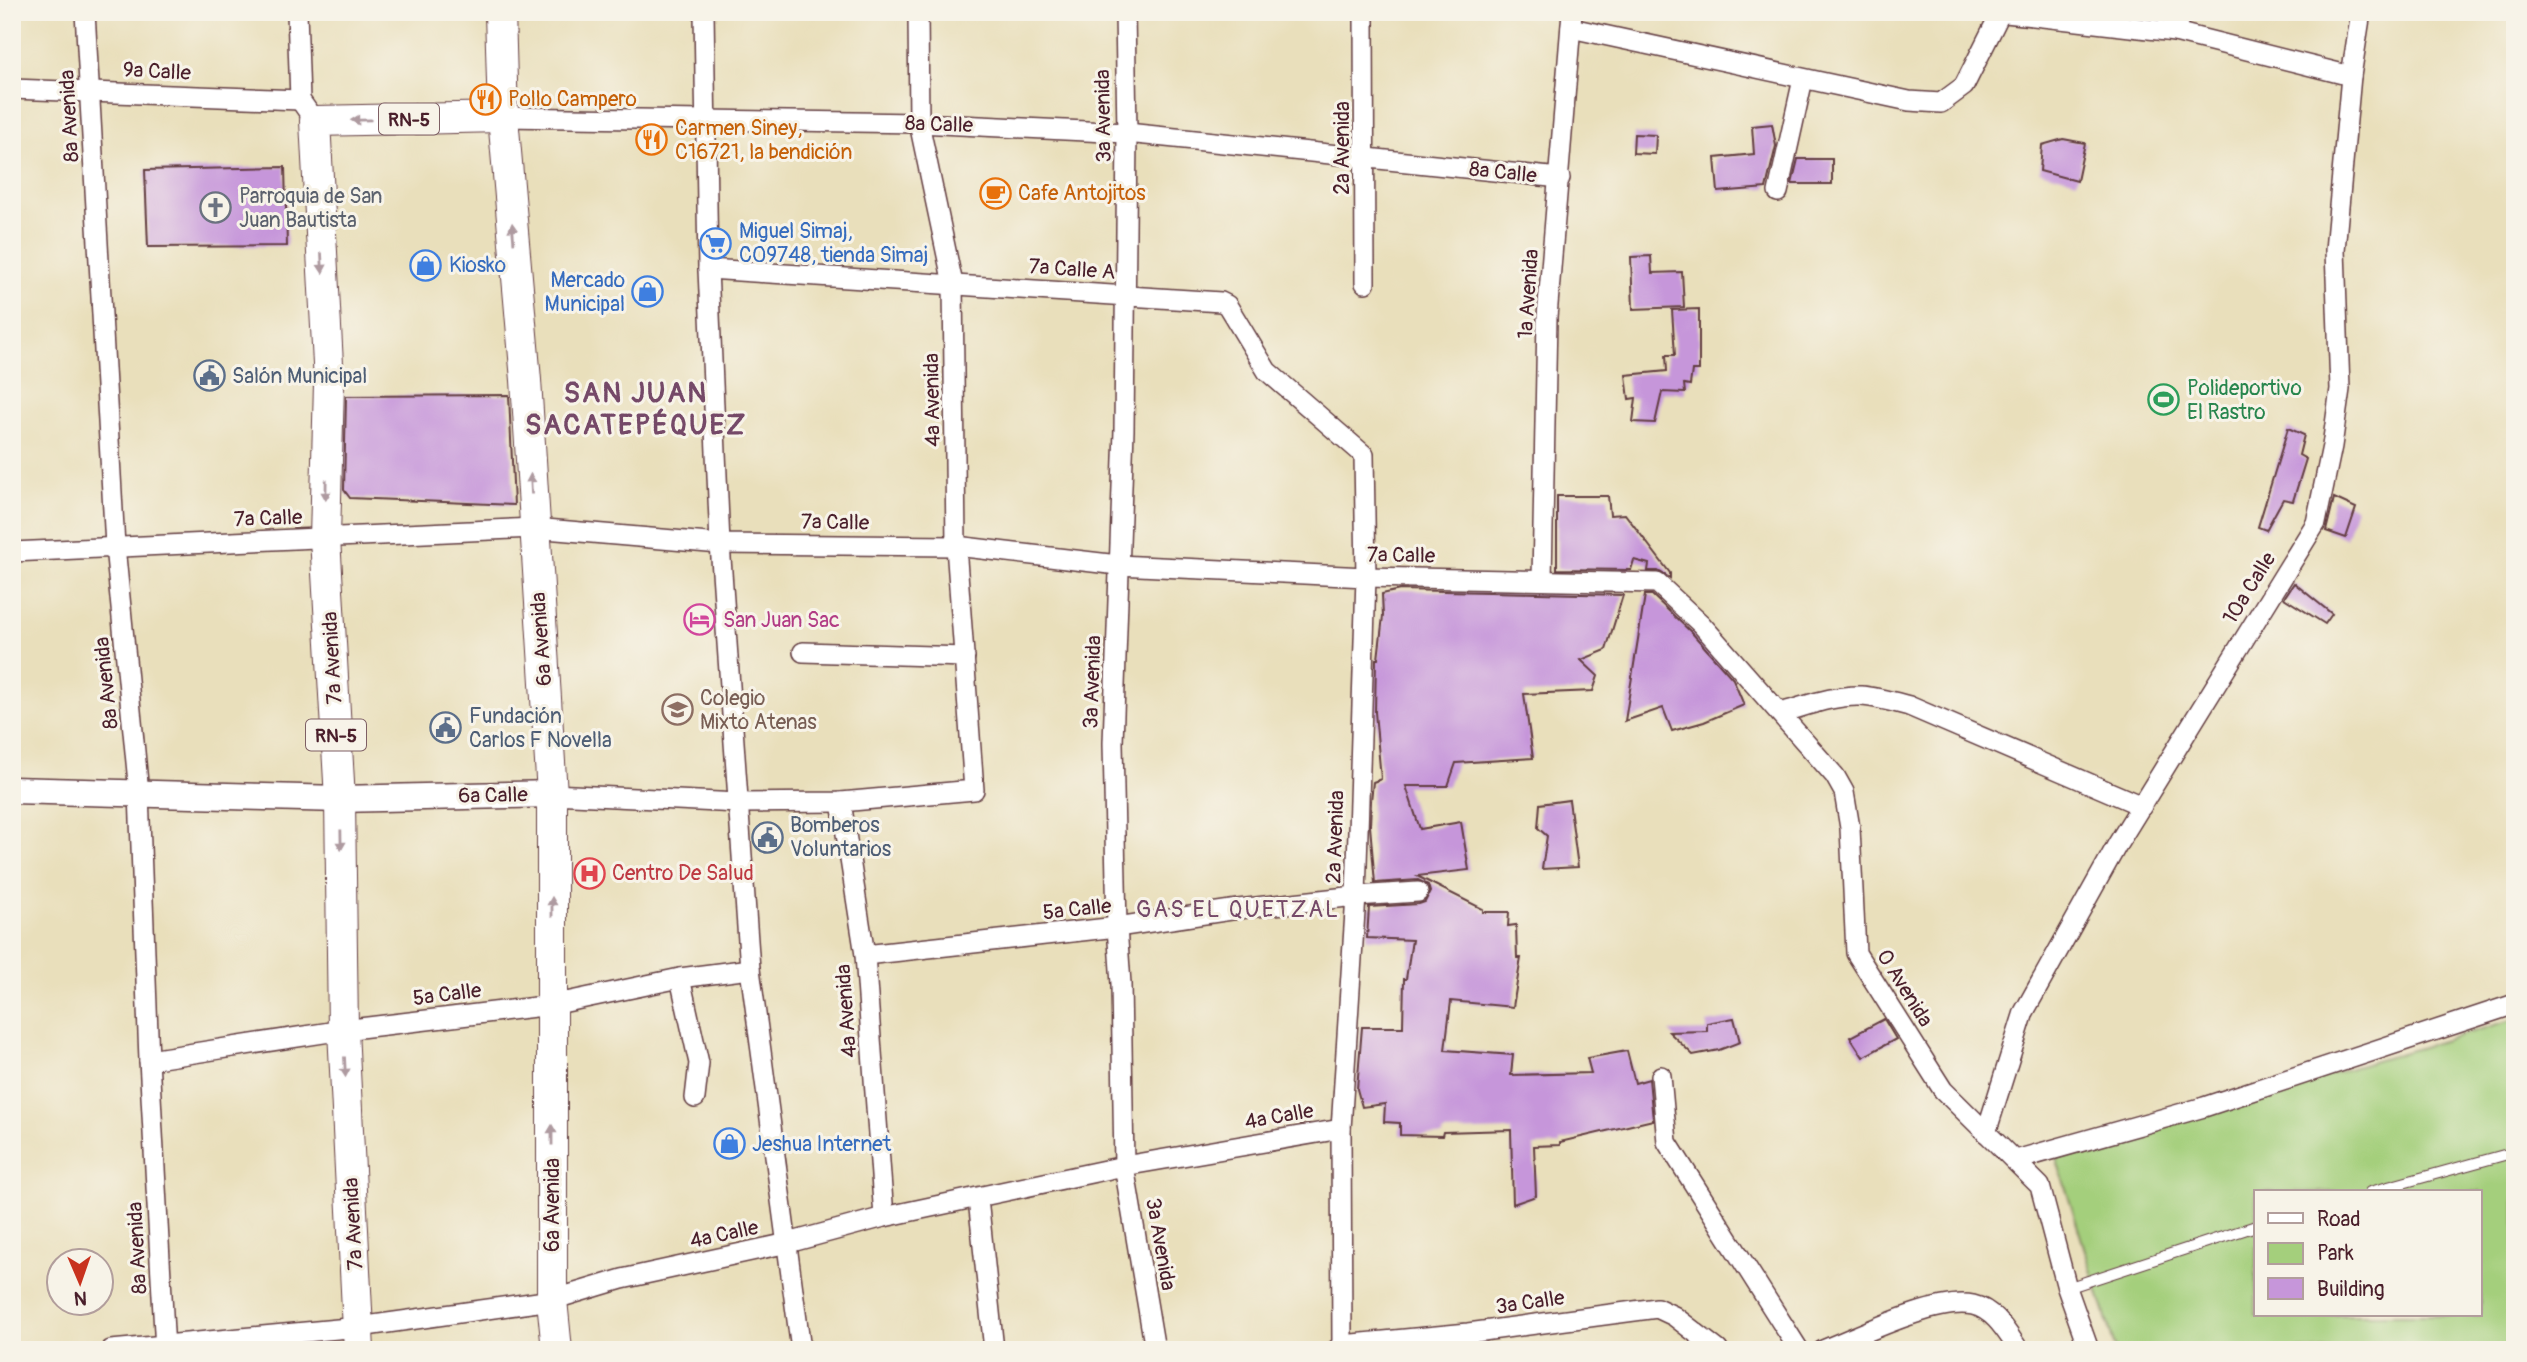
<svg xmlns="http://www.w3.org/2000/svg" width="2527" height="1362" font-family="Pangolin,sans-serif">
	<rect width="100%" height="100%" fill="#f7f3e8"/>
	<filter id="ink" filterUnits="userSpaceOnUse"><feTurbulence type="fractalNoise" baseFrequency=".0143" numOctaves="2"/><feDisplacementMap in="SourceGraphic" scale="14" xChannelSelector="R" yChannelSelector="G"/><feConvolveMatrix kernelMatrix="1 2 1 2 8 2 1 2 1" color-interpolation-filters="sRGB"/></filter>
	<filter id="wash" filterUnits="userSpaceOnUse"><feTurbulence type="fractalNoise" baseFrequency=".00686" numOctaves="4" result="noise"/><feDisplacementMap in="SourceGraphic" scale="28" xChannelSelector="R" yChannelSelector="G"/><feGaussianBlur stdDeviation="1.57" result="paint"/><feColorMatrix in="noise" values="0 0 0 0 0 0 0 0 0 0 0 0 0 0 0 0 0 1.4 0 .05"/><feComposite in="paint" operator="in"/></filter>
	<g filter="url(#wash)">
		<rect width="100%" height="100%" fill="#e9dfbb"/>
		<path fill="#a4cf7c" stroke="#777754" stroke-width="2" fill-rule="evenodd" d="M2515,1019V1350H2116L2056,1157ZM2256,1192H2480V1315H2256Z"/>
		<g id="blocks">
			<g fill="#c696da">
				<polygon points="1772,124 1776,146 1766,188 1718,192 1715,158 1754,154 1752,126"/>
				<polygon points="1634,134 1656,135 1655,154 1633,153"/>
				<polygon points="2063,139 2085,143 2077,181 2040,171 2042,145"/>
				<polygon points="1798,159 1832,159 1832,184 1792,184"/>
				<polygon points="285,167 287,246 148,247 145,170"/>
				<polygon points="1651,256 1652,273 1682,272 1684,307 1633,309 1631,257"/>
				<polygon points="1699,309 1699,370 1692,370 1690,385 1684,384 1685,393 1662,392 1655,423 1633,422 1636,398 1629,399 1626,375 1667,371 1666,355 1675,355 1672,310"/>
				<polygon points="509,395 514,505 350,498 344,490 346,396"/>
				<polygon points="2288,428 2304,435 2299,455 2306,459 2293,501 2283,499 2266,530 2258,527"/>
				<polygon points="1557,496 1608,496 1610,515 1625,514 1670,573 1670,578 1658,571 1648,571 1649,564 1634,560 1631,570 1557,569"/>
				<polygon points="2334,498 2356,508 2346,538 2326,531"/>
				<polygon points="2294,583 2332,614 2325,624 2284,598"/>
				<polygon points="1400,590 1623,595 1606,650 1581,660 1598,676 1593,691 1524,694 1533,758 1456,763 1448,786 1406,786 1420,829 1461,822 1469,870 1417,876 1483,909 1483,912 1509,912 1508,926 1516,925 1517,958 1521,958 1513,1007 1451,1001 1445,1050 1513,1055 1511,1075 1591,1073 1587,1058 1627,1051 1635,1083 1649,1079 1653,1120 1560,1142 1560,1145 1534,1146 1536,1196 1513,1204 1511,1130 1443,1132 1442,1136 1400,1135 1400,1123 1384,1122 1385,1104 1362,1107 1357,1089 1362,1027 1403,1027 1404,979 1406,979 1412,940 1367,938 1369,907 1419,904 1425,902 1430,892 1428,885 1418,880 1375,883 1370,826 1371,801 1373,782 1381,779 1375,712 1376,659 1378,659 1383,616 1382,594"/>
				<polygon points="1645,595 1652,595 1692,633 1733,679 1744,705 1704,722 1672,731 1663,708 1625,721"/>
				<polygon points="1569,800 1578,867 1542,869 1547,836 1538,828 1540,804"/>
				<polygon points="1734,1018 1740,1042 1719,1050 1693,1055 1669,1032 1707,1031 1707,1023"/>
				<polygon points="1884,1019 1896,1039 1863,1057 1850,1037"/>
			</g>
		</g>
	</g>
	<g filter="url(#ink)">
		<use href="#blocks" fill-opacity="0" stroke="#623c41" stroke-width="2"/>
		<g fill="none" stroke-linecap="round" stroke-linejoin="round">
			<defs>
				<g id="lane">
					<polyline points="2370,1192 2515,1152"/>
					<polyline points="2067,1288 2256,1226"/>
				</g>
				<g id="street">
					<polyline points="85,12 115,546 139,793 149,1060 165,1350"/>
					<polyline points="297,12 300,100 307,110"/>
					<polyline points="704,12 708,269 720,544 750,969 801,1350"/>
					<polyline points="1125,12 1127,133 1124,430 1113,743 1117,927 1121,984 1124,1166 1155,1350"/>
					<polyline points="1364,12 1365,283"/>
					<polyline points="1997,12 2175,32 2351,76"/>
					<polyline points="1571,28 1909,101 1941,103 1964,86 2001,12"/>
					<polyline points="2175,32 2181,12"/>
					<polyline points="12,89 300,100"/>
					<polyline points="503,117 919,123 1127,133 1560,178"/>
					<polyline points="1778,192 1803,79"/>
					<polyline points="708,269 1221,302 1227,305 1267,371 1364,455 1366,577 1356,896 1341,1129 1342,1345"/>
					<polyline points="12,552 534,528 720,544 956,546 1118,565 1366,577 1657,583 1701,624 1835,776 1844,792 1850,828 1856,953 1943,1090 2040,1186 2067,1288 2089,1350"/>
					<polyline points="1542,580 1547,317 1572,12"/>
					<polyline points="803,652 965,657"/>
					<path d="M1780,713C1806,706 1834,695 1861,696C1877,697 1894,702 1909,706L2142,806"/>
					<polyline points="552,794 739,803 841,802 974,790 956,546 953,284 919,123 918,12"/>
					<polyline points="841,802 865,955 884,1217"/>
					<polyline points="865,955 1117,927 1238,909 1356,896 1418,892"/>
					<polyline points="680,978 699,1063 695,1098"/>
					<polyline points="149,1060 343,1030 552,1005 680,978 750,969"/>
					<polyline points="1661,1076 1667,1142 1799,1350"/>
					<polyline points="1986,1133 2024,1012 2117,845 2316,523 2332,446 2340,389 2335,250 2351,76 2361,12"/>
					<polyline points="2016,1160 2204,1107 2515,1004"/>
					<polyline points="978,1199 994,1350"/>
					<polyline points="111,1350 359,1327 552,1300 622,1279 788,1243 884,1217 1124,1166 1341,1129"/>
					<polyline points="1336,1350 1342,1345 1468,1333 1657,1308 1674,1316 1718,1350"/>
					<path d="M1823,1350C1859,1336 1937,1297 1973,1305C1995,1310 2007,1333 2019,1350"/>
				</g>
				<polyline id="secondary" points="12,790 340,799 552,794"/>
				<g id="primary">
					<polyline points="500,12 503,117 526,380 552,794 552,1300 557,1350"/>
					<polyline points="359,1350 343,1030 340,799 325,538 329,383 315,121 503,117"/>
				</g>
			</defs>
			<use href="#lane" stroke="#623c41" stroke-width="12"/>
			<use href="#street" stroke="#623c41" stroke-width="22"/>
			<use href="#secondary" stroke="#623c41" stroke-width="29"/>
			<use href="#primary" stroke="#623c41" stroke-width="32"/>
			<use href="#lane" stroke="#fff" stroke-width="10"/>
			<use href="#street" stroke="#fff" stroke-width="19"/>
			<use href="#secondary" stroke="#fff" stroke-width="26"/>
			<use href="#primary" stroke="#fff" stroke-width="30"/>
		</g>
		<defs><path id="oneway-solid" d="M-6-.8H1V-3.2L6.5 0L1 3.2V.8H-6Z" transform="scale(1.75)"/></defs>
		<g fill="#ae9aa0">
			<use href="#oneway-solid" transform="translate(361 120) rotate(179)"/>
			<use href="#oneway-solid" transform="translate(513 233) rotate(-95)"/>
			<use href="#oneway-solid" transform="translate(322 263) rotate(87)"/>
			<use href="#oneway-solid" transform="translate(531 484) rotate(-93)"/>
			<use href="#oneway-solid" transform="translate(326 490) rotate(91)"/>
			<use href="#oneway-solid" transform="translate(341 840) rotate(89)"/>
			<use href="#oneway-solid" transform="translate(552 907) rotate(-90)"/>
			<use href="#oneway-solid" transform="translate(345 1067) rotate(87)"/>
			<use href="#oneway-solid" transform="translate(552 1135) rotate(-90)"/>
		</g>
	</g>
	<defs>
		<symbol id="restaurant-ring" viewBox="-11 -11 22 22"><circle r="9.5" fill="#f7f3e8" stroke="#e8710a" stroke-width="1.5"/><path d="M-5-6h1v4h1v-4h1v4h1v-4h1v5L-1.5 .5V6h-2V.5L-5-1ZM5-6V6H3V1.5H1.5Q1.5-4 5-6Z" fill="#e8710a"/></symbol>
		<symbol id="cafe-ring" viewBox="-11 -11 22 22"><circle r="9.5" fill="#f7f3e8" stroke="#e8710a" stroke-width="1.5"/><path d="M-5.5-4.5H6V0H3Q3 3.5 0 3.5H-2.5Q-5.5 3.5-5.5 0ZM3-3.2v2h1.7v-2ZM-6 4.5H4V6H-6Z" fill="#e8710a"/></symbol>
		<symbol id="church-ring" viewBox="-11 -11 22 22"><circle r="9.5" fill="#f7f3e8" stroke="#6b7280" stroke-width="1.5"/><path d="M-1.2-6h2.4v3.5h3.3v2.4h-3.3V6h-2.4V-.1h-3.3v-2.4h3.3Z" fill="#6b7280"/></symbol>
		<symbol id="supermarket-ring" viewBox="-11 -11 22 22"><circle r="9.5" fill="#f7f3e8" stroke="#3f7fe0" stroke-width="1.5"/><path d="M-6-5.5h2.5l.6 2H6L4.5 2H-2.5L-4.4-4H-6ZM-1.5 3.2a1.3 1.3 0 1 0 .1 0ZM3 3.2a1.3 1.3 0 1 0 .1 0Z" fill="#3f7fe0"/></symbol>
		<symbol id="shop-ring" viewBox="-11 -11 22 22"><circle r="9.5" fill="#f7f3e8" stroke="#3f7fe0" stroke-width="1.5"/><path d="M-5-2.5h2.3a2.7 3.5 0 0 1 5.4 0H5L5.5 6h-11ZM-1.5-2.5h3a1.5 2.3 0 0 0-3 0Z" fill="#3f7fe0"/></symbol>
		<symbol id="civic-ring" viewBox="-11 -11 22 22"><circle r="9.5" fill="#f7f3e8" stroke="#5c6f8a" stroke-width="1.5"/><path d="M-.6-6.5H3V-4.5H.6V-3L4-1V1h2V6H-6V1h2V-1L-.6-3ZM-1.2 2.5V6h2.4V2.5Z" fill="#5c6f8a"/></symbol>
		<symbol id="stadium-ring" viewBox="-11 -11 22 22"><circle r="9.5" fill="#f7f3e8" stroke="#2e9e5b" stroke-width="1.5"/><path d="M0-5a6.5 5 0 1 0 0 10a6.5 5 0 1 0 0-10ZM-3.5-1.8h7v3.6h-7Z" fill="#2e9e5b"/></symbol>
		<symbol id="hotel-ring" viewBox="-11 -11 22 22"><circle r="9.5" fill="#f7f3e8" stroke="#d1479c" stroke-width="1.5"/><path d="M-6-4.5h1.5V1H6V5H4.5V3h-9V5H-6ZM-4 0a1.8 1.8 0 1 1 3.6 0ZM.5 0V-2.5h3Q6-2.5 6 0Z" fill="#d1479c"/></symbol>
		<symbol id="school-ring" viewBox="-11 -11 22 22"><circle r="9.5" fill="#f7f3e8" stroke="#8d6e63" stroke-width="1.5"/><path d="M0-5L7-2L0 1L-7-2ZM-4 1L0 2.5L4 1V4Q0 6-4 4Z" fill="#8d6e63"/></symbol>
		<symbol id="hospital-ring" viewBox="-11 -11 22 22"><circle r="9.5" fill="#f7f3e8" stroke="#e0444e" stroke-width="1.5"/><path d="M-5-5h3v3.5h4V-5h3V5h-3V1.5h-4V5h-3Z" fill="#e0444e"/></symbol>
	</defs>
	<g fill-rule="evenodd">
		<use href="#restaurant-ring" x="468" y="82" width="35" height="35"/>
		<use href="#restaurant-ring" x="634" y="122" width="35" height="35"/>
		<use href="#cafe-ring" x="978" y="176" width="35" height="35"/>
		<use href="#church-ring" x="198" y="190" width="35" height="35"/>
		<use href="#supermarket-ring" x="698" y="226" width="35" height="35"/>
		<use href="#shop-ring" x="408" y="248" width="35" height="35"/>
		<use href="#shop-ring" x="630" y="274" width="35" height="35"/>
		<use href="#civic-ring" x="192" y="358" width="35" height="35"/>
		<use href="#stadium-ring" x="2146" y="382" width="35" height="35"/>
		<use href="#hotel-ring" x="682" y="602" width="35" height="35"/>
		<use href="#school-ring" x="660" y="692" width="35" height="35"/>
		<use href="#civic-ring" x="428" y="710" width="35" height="35"/>
		<use href="#civic-ring" x="750" y="820" width="35" height="35"/>
		<use href="#hospital-ring" x="572" y="856" width="35" height="35"/>
		<use href="#shop-ring" x="712" y="1126" width="35" height="35"/>
	</g>
	<g text-anchor="middle" stroke-width="6" stroke-linejoin="round" paint-order="stroke">
		<g fill="#f7f3e8" stroke="#7e5f64" stroke-width="2">
			<rect x="379" y="103.5" width="60" height="31" rx="5"/>
			<rect x="306" y="719.5" width="60" height="31" rx="5"/>
		</g>
		<g font-size="19" font-weight="bold" fill="#4a1f2b">
			<text x="409" y="126">RN-5</text>
			<text x="336" y="742">RN-5</text>
		</g>
		<g font-size="21" fill="#4a1f2b" stroke="#f7f3e8">
			<text transform="translate(157 71) rotate(3)" y="7">9a Calle</text>
			<text transform="translate(69 116) rotate(-93)" y="7">8a Avenida</text>
			<text transform="translate(1103 116) rotate(-91)" y="7">3a Avenida</text>
			<text transform="translate(939 124) rotate(2)" y="7">8a Calle</text>
			<text transform="translate(1342 148) rotate(-90)" y="7">2a Avenida</text>
			<text transform="translate(1503 172) rotate(6)" y="7">8a Calle</text>
			<text transform="translate(1072 269) rotate(4)" y="7">7a Calle A</text>
			<text transform="translate(1528 294) rotate(-86)" y="7">1a Avenida</text>
			<text transform="translate(932 400) rotate(-91)" y="7">4a Avenida</text>
			<text transform="translate(268 518) rotate(-2)" y="7">7a Calle</text>
			<text transform="translate(835 522) rotate(1)" y="7">7a Calle</text>
			<text transform="translate(1401 555) rotate(1)" y="7">7a Calle</text>
			<text transform="translate(2249 588) rotate(-58)" y="7">10a Calle</text>
			<text transform="translate(541 639) rotate(-94)" y="7">6a Avenida</text>
			<text transform="translate(332 658) rotate(-93)" y="7">7a Avenida</text>
			<text transform="translate(1092 682) rotate(-88)" y="7">3a Avenida</text>
			<text transform="translate(106 683) rotate(-96)" y="7">8a Avenida</text>
			<text transform="translate(493 795) rotate(-1)" y="7">6a Calle</text>
			<text transform="translate(1335 837) rotate(-88)" y="7">2a Avenida</text>
			<text transform="translate(1077 909) rotate(-6)" y="7">5a Calle</text>
			<text transform="translate(1905 988) rotate(58)" y="7">0 Avenida</text>
			<text transform="translate(447 994) rotate(-7)" y="7">5a Calle</text>
			<text transform="translate(846 1011) rotate(-94)" y="7">4a Avenida</text>
			<text transform="translate(1279 1116) rotate(-10)" y="7">4a Calle</text>
			<text transform="translate(552 1205) rotate(-90)" y="7">6a Avenida</text>
			<text transform="translate(353 1224) rotate(-93)" y="7">7a Avenida</text>
			<text transform="translate(724 1234) rotate(-12)" y="7">4a Calle</text>
			<text transform="translate(1161 1244) rotate(80)" y="7">3a Avenida</text>
			<text transform="translate(137 1248) rotate(-93)" y="7">8a Avenida</text>
			<text transform="translate(1530 1302) rotate(-8)" y="7">3a Calle</text>
		</g>
		<g font-size="21" fill="#c56008" stroke="#f7f3e8" text-anchor="start">
			<text x="508" y="106">Pollo Campero</text>
			<text x="675" y="135">Carmen Siney,<tspan x="675" dy="24">C16721, la bendición</tspan></text>
			<text x="1018" y="200">Cafe Antojitos</text>
		</g>
		<g font-size="21" fill="#5b616d" stroke="#f7f3e8" text-anchor="start">
			<text x="239" y="203">Parroquia de San<tspan x="239" dy="24">Juan Bautista</tspan></text>
		</g>
		<g font-size="21" fill="#366cbe" stroke="#f7f3e8" text-anchor="start">
			<text x="739" y="238">Miguel Simaj,<tspan x="739" dy="24">C09748, tienda Simaj</tspan></text>
			<text x="449" y="272">Kiosko</text>
			<text x="625" y="287" text-anchor="end">Mercado<tspan x="625" dy="24">Municipal</tspan></text>
			<text x="752" y="1151">Jeshua Internet</text>
		</g>
		<g font-size="21" fill="#4e5e75" stroke="#f7f3e8" text-anchor="start">
			<text x="232" y="383">Salón Municipal</text>
			<text x="469" y="723">Fundación<tspan x="469" dy="24">Carlos F Novella</tspan></text>
			<text x="790" y="832">Bomberos<tspan x="790" dy="24">Voluntarios</tspan></text>
		</g>
		<g font-size="21" fill="#27864d" stroke="#f7f3e8" text-anchor="start">
			<text x="2187" y="395">Polideportivo<tspan x="2187" dy="24">El Rastro</tspan></text>
		</g>
		<g font-size="21" fill="#b23c85" stroke="#f7f3e8" text-anchor="start">
			<text x="723" y="627">San Juan Sac</text>
		</g>
		<g font-size="21" fill="#785e54" stroke="#f7f3e8" text-anchor="start">
			<text x="700" y="705">Colegio<tspan x="700" dy="24">Mixto Atenas</tspan></text>
		</g>
		<g font-size="21" fill="#be3a42" stroke="#f7f3e8" text-anchor="start">
			<text x="612" y="880">Centro De Salud</text>
		</g>
		<g font-size="23" letter-spacing="2" fill="#754968" stroke="#f7f3e8">
			<text x="1238" y="917">GAS EL QUETZAL</text>
		</g>
		<g font-size="28" font-weight="bold" letter-spacing="2" fill="#754968" stroke="#f7f3e8">
			<text x="636" y="402">SAN JUAN<tspan x="636" dy="32">SACATEPÉQUEZ</tspan></text>
		</g>
	</g>
	<rect width="2527" height="1362" fill="none" stroke="#f7f3e8" stroke-width="42"/>
	<rect x="2254" y="1190" width="228" height="126" fill="#f7f3e8" stroke="#b29e9c" stroke-width="2"/>
	<rect x="2268" y="1213" width="35" height="10" fill="#ffffff" stroke="#b29e9c" stroke-width="2"/>
	<text x="2317" y="1226" font-size="21" fill="#4a1f2b">Road</text>
	<rect x="2268" y="1243" width="35" height="21" fill="#a4cf7c" stroke="#b29e9c" stroke-width="2"/>
	<text x="2317" y="1260" font-size="21" fill="#4a1f2b">Park</text>
	<rect x="2268" y="1278" width="35" height="21" fill="#c696da" stroke="#b29e9c" stroke-width="2"/>
	<text x="2317" y="1296" font-size="21" fill="#4a1f2b">Building</text>
	<g transform="translate(80 1282) rotate(178)"><circle r="33" fill="#f7f3e8" stroke="#b29e9c" stroke-width="2"/>
	<path d="M0-5L12 26L0 18L-12 26Z" fill="#c8321e"/>
	<text y="-10" font-size="19" font-weight="bold" text-anchor="middle" fill="#4a1f2b">N</text>
	</g>
</svg>
